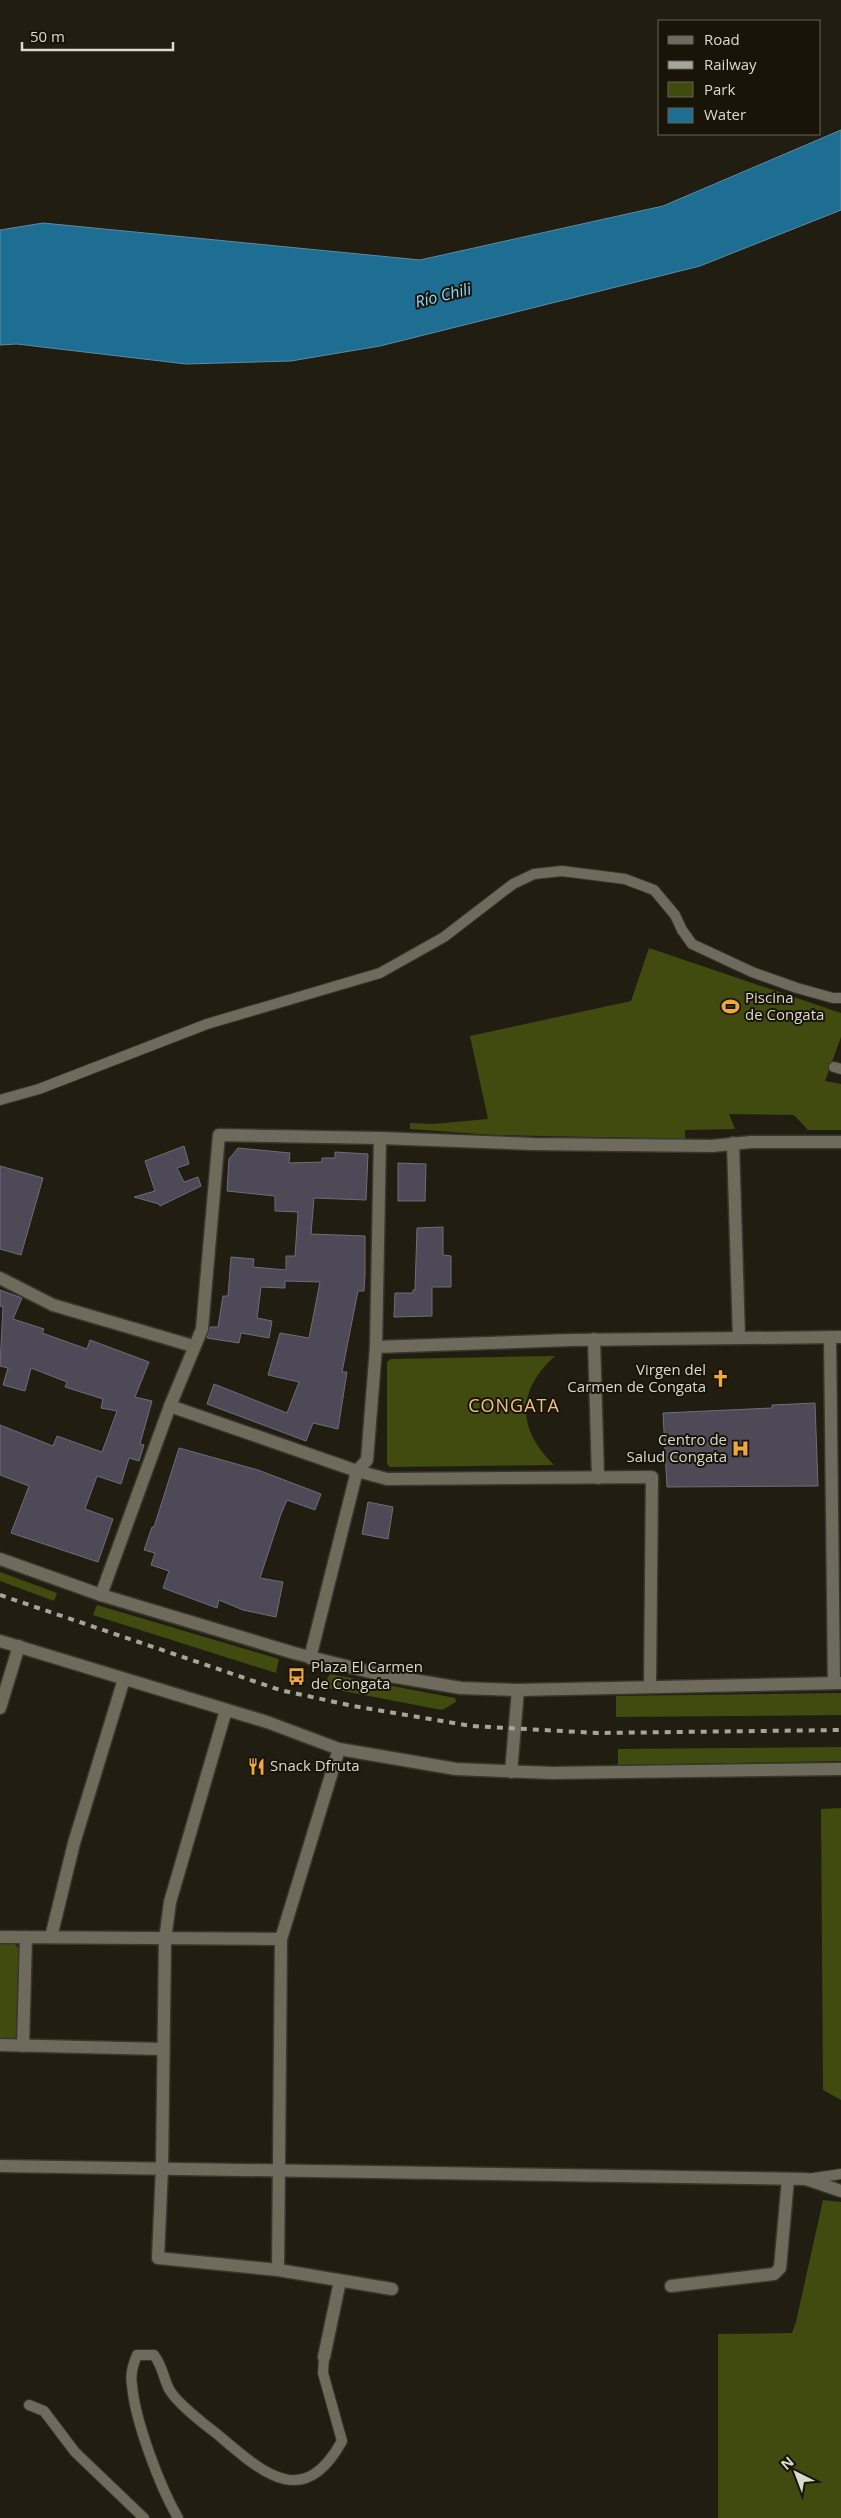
<svg xmlns="http://www.w3.org/2000/svg" width="841" height="2518" font-family="'Open Sans',sans-serif">
	<rect width="100%" height="100%" fill="#211e11"/>
	<g fill="#414b0f">
		<polygon points="649,948 841,1013 841,1037 825,1081 841,1084 841,1130 808,1130 794,1115 729,1114 735,1129 685,1130 685,1139 494,1135 410,1129 410,1123 432,1124 488,1119 470,1036 631,1001"/>
		<path d="M555,1356C516,1391 517,1429 554,1465L390,1467L387,1464V1362L391,1359Z"/>
		<polygon points="0,1572 57,1593 54,1601 0,1581"/>
		<polygon points="97,1605 279,1659 276,1673 93,1615"/>
		<polygon points="330,1674 455,1698 456,1702 442,1710 322,1687"/>
		<polygon points="841,1693 841,1715 616,1717 616,1696"/>
		<polygon points="841,1747 841,1761 618,1765 618,1749"/>
		<polygon points="841,1808 841,2100 823,2090 821,1809"/>
		<polygon points="0,1943 14,1943 19,1949 17,2036 13,2040 0,2040"/>
		<polygon points="823,2200 841,2202 841,2518 718,2518 718,2334 792,2333 796,2322"/>
	</g>
	<polygon fill="#1e6d92" stroke="#578da5" points="841,130 841,210 700,266 380,346 291,361 186,364 17,344 0,345 0,230 43,223 420,260 663,206"/>
	<g fill="#4e4957" stroke="#706b7a">
		<polygon points="184,1146 189,1164 177,1168 184,1182 198,1177 201,1186 160,1206 159,1204 134,1197 155,1191 145,1161"/>
		<polygon points="238,1148 290,1153 289,1163 322,1162 322,1158 335,1158 335,1152 368,1154 366,1200 314,1198 311,1234 365,1236 365,1273 364,1291 358,1291 342,1372 347,1372 338,1429 313,1423 306,1441 207,1404 214,1384 287,1413 299,1382 268,1375 280,1333 309,1338 320,1282 285,1281 285,1288 261,1287 257,1318 272,1321 269,1338 241,1333 239,1343 207,1338 210,1327 218,1327 223,1296 228,1296 231,1257 254,1259 253,1267 286,1270 286,1256 295,1256 298,1212 275,1211 275,1196 227,1191 229,1159"/>
		<polygon points="398,1163 426,1164 425,1201 398,1201"/>
		<polygon points="0,1166 43,1178 21,1255 0,1249"/>
		<polygon points="443,1227 443,1255 451,1256 451,1287 432,1287 432,1316 394,1317 395,1293 413,1293 413,1290 415,1290 417,1228"/>
		<polygon points="0,1290 22,1298 13,1319 44,1329 42,1333 87,1349 90,1340 149,1362 135,1397 152,1401 140,1444 144,1445 139,1461 129,1458 121,1484 97,1476 85,1509 113,1519 98,1562 11,1533 29,1486 0,1475 0,1425 53,1446 57,1436 102,1452 117,1411 101,1408 103,1399 65,1387 67,1382 31,1368 25,1391 3,1385 8,1368 0,1366 3,1307 0,1306"/>
		<polygon points="815,1403 818,1486 667,1487 663,1413 772,1408 772,1405"/>
		<polygon points="179,1448 258,1470 321,1494 315,1510 287,1500 281,1514 260,1578 283,1582 276,1617 243,1610 219,1600 217,1608 163,1588 169,1571 151,1565 155,1553 144,1550 152,1527 154,1527"/>
		<polygon points="368,1502 393,1507 388,1539 362,1534"/>
	</g>
	<g fill="none" stroke-linecap="round" stroke-linejoin="round">
		<defs>
			<g id="service">
				<polyline points="834,1067 841,1069"/>
				<polyline points="0,1100 39,1089 207,1024 380,973 444,937 513,884 534,874 562,871 625,879 654,890 675,915 682,930 692,944 752,972 797,988 833,998 841,998"/>
				<polyline points="807,2179 841,2174"/>
				<polyline points="29,2405 44,2411 75,2452 144,2518"/>
				<path d="M178,2518C160,2487 135,2421 132,2385C130,2374 133,2365 137,2355H154C163,2367 163,2377 169,2389C176,2402 205,2425 217,2434C262,2472 303,2512 342,2441L323,2373L324,2357"/>
			</g>
			<g id="minor">
				<polyline points="733,1143 739,1338"/>
				<polyline points="0,1278 53,1305 193,1346"/>
				<polyline points="830,1337 834,1683"/>
				<polyline points="594,1339 598,1478"/>
				<polyline points="376,1347 571,1340 841,1337"/>
				<polyline points="170,1406 357,1471 387,1479 652,1477 650,1686"/>
				<polyline points="101,1595 170,1406 202,1329 219,1135 380,1138 534,1144 712,1146 751,1142 841,1142"/>
				<polyline points="0,1641 267,1722 339,1749 456,1769 552,1773 841,1769"/>
				<polyline points="310,1658 357,1471 367,1460 376,1347 380,1138"/>
				<polyline points="0,1708 19,1646"/>
				<polyline points="226,1710 170,1902 165,1940 162,2168 158,2258 278,2270 392,2289"/>
				<polyline points="511,1772 518,1690"/>
				<polyline points="0,1937 281,1939"/>
				<polyline points="51,1937 74,1843 124,1679"/>
				<polyline points="0,2045 162,2049"/>
				<polyline points="23,2046 26,1937"/>
				<polyline points="0,2166 806,2179 841,2191"/>
				<polyline points="278,2270 281,1939 339,1749"/>
				<polyline points="671,2286 774,2274 780,2268 788,2179"/>
				<polyline points="324,2357 340,2281"/>
			</g>
			<polyline id="tertiary" points="0,1559 101,1595 294,1653 378,1674 461,1688 518,1690 841,1683"/>
		</defs>
		<use href="#service" stroke="#39362f" stroke-width="12"/>
		<use href="#minor" stroke="#39362f" stroke-width="15"/>
		<use href="#tertiary" stroke="#39362f" stroke-width="15"/>
		<use href="#service" stroke="#6f6b5c" stroke-width="10"/>
		<use href="#minor" stroke="#6f6b5c" stroke-width="12"/>
		<use href="#tertiary" stroke="#6f6b5c" stroke-width="12"/>
		<polyline stroke="#a7a59b" stroke-width="4" stroke-dasharray="6 6" stroke-linecap="butt" points="0,1595 280,1690 353,1706 472,1726 597,1733 841,1730"/>
	</g>
	<defs>
		<symbol id="stadium-bare" viewBox="-9 -9 18 18"><path d="M0-5a6.5 5 0 1 0 0 10a6.5 5 0 1 0 0-10ZM-3.5-1.8h7v3.6h-7Z" fill="#eea83c" stroke="#181508" stroke-width="2.5" paint-order="stroke"/></symbol>
		<symbol id="church-bare" viewBox="-9 -9 18 18"><path d="M-1.2-6h2.4v3.5h3.3v2.4h-3.3V6h-2.4V-.1h-3.3v-2.4h3.3Z" fill="#eea83c" stroke="#181508" stroke-width="2.5" paint-order="stroke"/></symbol>
		<symbol id="hospital-bare" viewBox="-9 -9 18 18"><path d="M-5-5h3v3.5h4V-5h3V5h-3V1.5h-4V5h-3Z" fill="#eea83c" stroke="#181508" stroke-width="2.5" paint-order="stroke"/></symbol>
		<symbol id="bus-bare" viewBox="-9 -9 18 18"><path d="M-5-6H5V4H4V6H2V4H-2V6H-4V4H-5ZM-3.5-4V0h7V-4ZM-3.5 1.2v1.5H-2V1.2ZM2 1.2v1.5H3.5V1.2Z" fill="#eea83c" stroke="#181508" stroke-width="2.5" paint-order="stroke"/></symbol>
		<symbol id="restaurant-bare" viewBox="-9 -9 18 18"><path d="M-5-6h1v4h1v-4h1v4h1v-4h1v5L-1.5 .5V6h-2V.5L-5-1ZM5-6V6H3V1.5H1.5Q1.5-4 5-6Z" fill="#eea83c" stroke="#181508" stroke-width="2.5" paint-order="stroke"/></symbol>
	</defs>
	<g fill-rule="evenodd">
		<use href="#stadium-bare" x="718" y="994" width="25" height="25"/>
		<use href="#church-bare" x="708" y="1366" width="25" height="25"/>
		<use href="#hospital-bare" x="728" y="1436" width="25" height="25"/>
		<use href="#bus-bare" x="284" y="1664" width="25" height="25"/>
		<use href="#restaurant-bare" x="244" y="1754" width="25" height="25"/>
	</g>
	<g text-anchor="middle" stroke-width="4" stroke-linejoin="round" paint-order="stroke">
		<g font-size="15" fill="#dbd9d0" stroke="#181508" text-anchor="start">
			<text x="745" y="1003">Piscina<tspan x="745" dy="17">de Congata</tspan></text>
			<text x="706" y="1375" text-anchor="end">Virgen del<tspan x="706" dy="17">Carmen de Congata</tspan></text>
			<text x="727" y="1445" text-anchor="end">Centro de<tspan x="727" dy="17">Salud Congata</tspan></text>
			<text x="311" y="1672">Plaza El Carmen<tspan x="311" dy="17">de Congata</tspan></text>
			<text x="270" y="1771">Snack Dfruta</text>
		</g>
		<g font-size="16" font-style="italic" fill="#91d6fd" stroke="#181508">
			<text transform="translate(443 295) rotate(-14)" y="6">Río Chili</text>
		</g>
		<g font-size="18" letter-spacing="1" fill="#f3c281" stroke="#181508">
			<text x="514" y="1412">CONGATA</text>
		</g>
	</g>
	<rect x="658" y="20" width="162" height="115" fill="#181508" stroke="#666358"/>
	<rect x="668" y="36" width="25" height="8" fill="#6f6b5c" stroke="#666358"/>
	<text x="704" y="45" font-size="15" fill="#dbd9d0">Road</text>
	<rect x="668" y="61" width="25" height="8" fill="#a7a59b" stroke="#666358"/>
	<text x="704" y="70" font-size="15" fill="#dbd9d0">Railway</text>
	<rect x="668" y="82" width="25" height="15" fill="#414b0f" stroke="#666358"/>
	<text x="704" y="95" font-size="15" fill="#dbd9d0">Park</text>
	<rect x="668" y="108" width="25" height="15" fill="#1e6d92" stroke="#666358"/>
	<text x="704" y="120" font-size="15" fill="#dbd9d0">Water</text>
	<g transform="translate(796 2473) rotate(318)" stroke="#181508" stroke-width="4" paint-order="stroke">
	<path d="M0-4L9 19L0 12L-9 19Z" fill="#dbd9d0"/>
	<text y="-8" font-size="14" font-weight="bold" text-anchor="middle" fill="#dbd9d0">N</text>
	</g>
	<path d="M22 42v8h151v-8" fill="none" stroke="#dbd9d0" stroke-width="2.5"/>
	<text x="30" y="42" font-size="15" fill="#dbd9d0" stroke="#181508" stroke-width="4" paint-order="stroke">50 m</text>
</svg>
